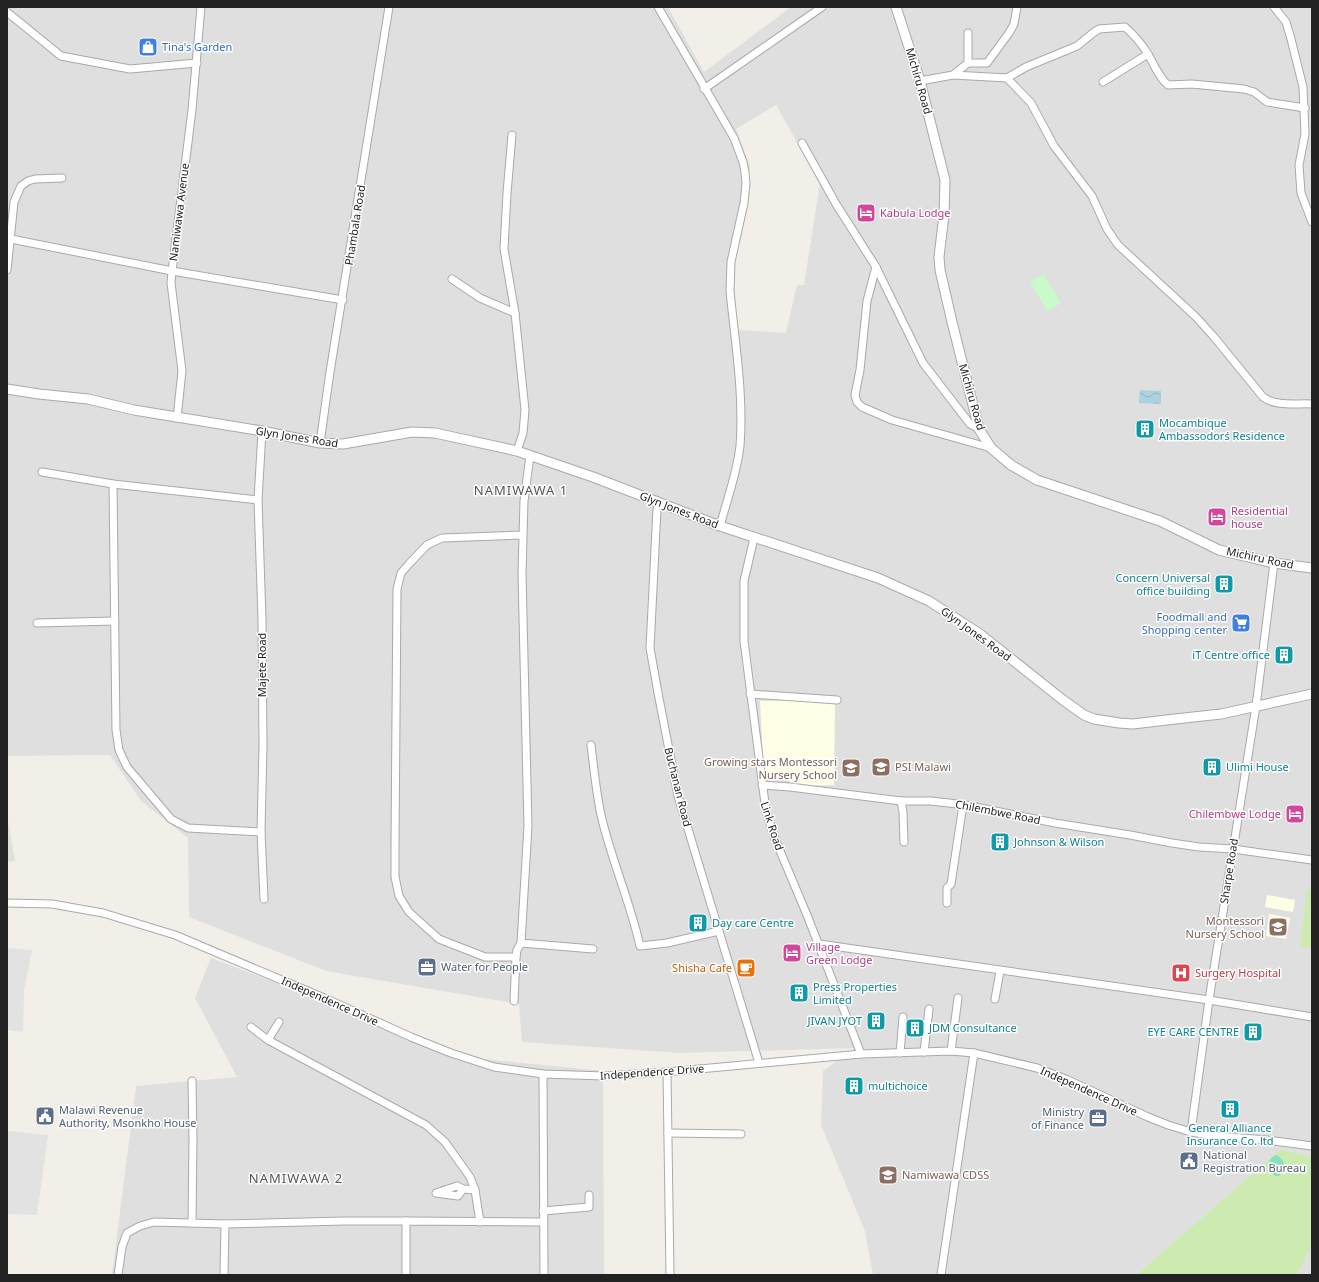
<svg xmlns="http://www.w3.org/2000/svg" width="1319" height="1282" font-family="'Noto Sans',sans-serif">
	<defs>
		<pattern id="water-waves" width="16" height="10" patternUnits="userSpaceOnUse"><rect width="16" height="10" fill="#aad3df"/><path d="M0 5q4-4 8 0t8 0" fill="none" stroke="#92b5bf"/></pattern>
	</defs>
	<rect width="100%" height="100%" fill="#f2efe9"/>
	<g fill="#e0dfdf" fill-rule="evenodd">
		<path d="M7,7H668L704,72L791,7H1312V1157L1281,1149L1136,1275H873L865,1231L821,1125L823,1071L855,1048L680,1053L522,1042L519,1004L326,971L189,917L188,838L141,801L110,755L7,756ZM776,105L820,183L804,285H797L786,333L736,330L730,274L750,166L736,129Z"/>
		<polygon points="7,815 15,861 7,862"/>
		<polygon points="211,958 474,1058 603,1071 604,1275 112,1275 136,1086 237,1077 195,998"/>
		<polygon points="1312,1245 1312,1275 1297,1275 1297,1274"/>
	</g>
	<g fill="#ffffe5">
		<polygon points="799,700 835,703 834,785 790,786 789,778 764,777 760,701"/>
		<polygon points="1267,895 1295,900 1293,912 1265,907"/>
		<polygon points="1269,914 1290,918 1286,939 1266,936"/>
	</g>
	<g fill="#cdebb0">
		<polygon points="1307,889 1312,889 1312,948 1300,947"/>
		<polygon points="1281,1149 1312,1157 1312,1245 1297,1275 1136,1275"/>
	</g>
	<polygon fill="#c8facc" points="1044,274 1061,303 1047,311 1030,282"/>
	<path fill="#88e0be" d="M1276,1155C1285,1159 1287,1169 1279,1176H1275C1268,1170 1266,1159 1276,1155Z"/>
	<g fill="#e2e2e2">
		<polygon points="7,948 32,950 24,990 23,1032 7,1030"/>
		<polygon points="7,1131 48,1135 37,1215 7,1214"/>
	</g>
	<polygon fill="url(#water-waves)" points="1140,390 1161,391 1161,404 1139,403"/>
	<g fill="none" stroke-linecap="round" stroke-linejoin="round">
		<defs>
			<g id="minor">
				<path d="M658,7L734,138L743,162L745,172L746,184L744,203L731,262L730,291C735,342 744,395 740,446C737,473 727,500 720,526"/>
				<polyline points="1274,7 1286,22 1291,39 1303,87 1305,134 1299,165 1301,193 1312,222"/>
				<polyline points="7,12 61,56 130,69 197,63"/>
				<polyline points="968,63 968,33"/>
				<path d="M953,75L1007,78L1026,67L1077,46L1093,33L1099,29L1125,27C1134,35 1143,45 1149,56C1155,66 1159,78 1168,85L1192,84L1244,89L1254,92L1267,102L1305,108"/>
				<path d="M1007,78L1031,103L1054,146L1092,196L1107,229L1118,245L1196,317L1214,337L1263,397C1276,407 1297,403 1312,404"/>
				<polyline points="920,81 953,75 968,63 987,63 1009,33 1014,24 1017,7"/>
				<polyline points="1103,82 1148,54"/>
				<polyline points="704,89 822,7"/>
				<polyline points="512,135 507,193 504,249 515,313 525,410 523,433 517,451"/>
				<polyline points="802,143 836,204 876,267 923,363 970,424 979,429"/>
				<polyline points="11,239 172,271 343,300"/>
				<polyline points="876,267 867,301 860,370 855,395 857,402 862,407 892,420 991,448"/>
				<polyline points="7,270 14,202 21,186 28,181 35,179 62,178"/>
				<polyline points="452,279 480,298 515,313"/>
				<polyline points="177,418 182,371 171,283 172,271 192,110 201,7"/>
				<polyline points="262,431 258,500 262,619 263,746 261,832 264,899"/>
				<polyline points="320,443 330,372 389,7"/>
				<polyline points="42,472 113,484 258,500"/>
				<polyline points="113,484 116,730 119,750 127,767 171,819 188,828 261,832"/>
				<polyline points="660,503 657,509 650,648 658,693 678,796 759,1063"/>
				<polyline points="523,535 442,538 427,545 409,564 401,573 397,589 395,847 395,877 399,896 409,912 439,939 485,957 516,957 517,950 521,943 528,826 522,574 524,501 530,456"/>
				<polyline points="754,538 744,581 744,641 766,811 775,839 807,915 861,1054"/>
				<polyline points="37,623 115,621"/>
				<polyline points="750,694 837,700"/>
				<path d="M591,745C594,768 596,792 601,815C611,859 630,901 640,946L667,943L719,931"/>
				<polyline points="762,785 790,787 901,801 931,801 966,805 1055,823 1130,835 1172,843 1199,847 1233,849 1312,860"/>
				<polyline points="901,801 903,812 904,842"/>
				<polyline points="7,903 52,904 103,913 175,935 329,1000 411,1037 451,1053 494,1067 543,1074 605,1076 667,1072 861,1054 951,1051 974,1053 1037,1068 1068,1080 1148,1117 1168,1125 1191,1132 1216,1136 1267,1140 1312,1146"/>
				<polyline points="947,903 947,888 951,884 963,805"/>
				<polyline points="521,943 593,949"/>
				<polyline points="819,944 1209,1000 1312,1017"/>
				<polyline points="995,999 1000,971"/>
				<polyline points="514,1001 516,957"/>
				<polyline points="251,1027 268,1040 279,1022"/>
				<polyline points="268,1040 426,1125 445,1142 470,1177 475,1190 480,1222"/>
				<polyline points="951,1051 958,998"/>
				<polyline points="924,1052 929,1009"/>
				<polyline points="900,1053 903,1017"/>
				<polyline points="667,1072 670,1275"/>
				<polyline points="543,1074 544,1275"/>
				<polyline points="192,1081 193,1139 192,1223"/>
				<polyline points="1191,1132 1209,1000 1256,706 1274,563"/>
				<polyline points="668,1133 741,1134"/>
				<polyline points="463,1189 458,1196 436,1193 457,1186 463,1189 475,1190"/>
				<polyline points="543,1211 589,1207 589,1195"/>
				<polyline points="118,1275 122,1247 127,1233 140,1226 154,1222 225,1224"/>
				<polyline points="224,1275 225,1224 345,1221 406,1221"/>
				<polyline points="406,1275 406,1221 543,1222"/>
				<polyline points="941,1275 974,1053"/>
			</g>
			<g id="tertiary">
				<polyline points="896,7 920,81 945,180 944,215 939,257 940,270 952,322 979,429 991,448 1011,465 1037,480 1160,521 1219,550 1274,563 1312,568"/>
				<polyline points="7,389 39,394 88,399 134,410 262,431 320,443 343,444 412,432 435,433 517,451 593,477 720,526 878,578 929,601 980,634 1063,700 1084,715 1094,719 1119,723 1133,724 1175,719 1221,714 1312,694"/>
			</g>
		</defs>
		<use href="#minor" stroke="#a9a9a9" stroke-width="9"/>
		<use href="#tertiary" stroke="#a9a9a9" stroke-width="11"/>
		<use href="#minor" stroke="#fff" stroke-width="7"/>
		<use href="#tertiary" stroke="#fff" stroke-width="9"/>
	</g>
	<defs>
		<symbol id="shop-square" viewBox="-11 -11 22 22"><rect x="-9" y="-9" width="18" height="18" rx="4" fill="#3f7fe0" stroke="#fff"/><path d="M-5-2.5h2.3a2.7 3.5 0 0 1 5.4 0H5L5.5 6h-11ZM-1.5-2.5h3a1.5 2.3 0 0 0-3 0Z" fill="#fff"/></symbol>
		<symbol id="hotel-square" viewBox="-11 -11 22 22"><rect x="-9" y="-9" width="18" height="18" rx="4" fill="#d1479c" stroke="#fff"/><path d="M-6-4.5h1.5V1H6V5H4.5V3h-9V5H-6ZM-4 0a1.8 1.8 0 1 1 3.6 0ZM.5 0V-2.5h3Q6-2.5 6 0Z" fill="#fff"/></symbol>
		<symbol id="building-square" viewBox="-11 -11 22 22"><rect x="-9" y="-9" width="18" height="18" rx="4" fill="#0f9aa8" stroke="#fff"/><path d="M-4-6H4V6H1V3H-1V6H-4ZM-2.5-4.3h1.7v1.8h-1.7ZM.8-4.3h1.7v1.8H.8ZM-2.5-1h1.7V.8h-1.7ZM.8-1h1.7V.8H.8Z" fill="#fff"/></symbol>
		<symbol id="supermarket-square" viewBox="-11 -11 22 22"><rect x="-9" y="-9" width="18" height="18" rx="4" fill="#3f7fe0" stroke="#fff"/><path d="M-6-5.5h2.5l.6 2H6L4.5 2H-2.5L-4.4-4H-6ZM-1.5 3.2a1.3 1.3 0 1 0 .1 0ZM3 3.2a1.3 1.3 0 1 0 .1 0Z" fill="#fff"/></symbol>
		<symbol id="school-square" viewBox="-11 -11 22 22"><rect x="-9" y="-9" width="18" height="18" rx="4" fill="#8d6e63" stroke="#fff"/><path d="M0-5L7-2L0 1L-7-2ZM-4 1L0 2.5L4 1V4Q0 6-4 4Z" fill="#fff"/></symbol>
		<symbol id="office-square" viewBox="-11 -11 22 22"><rect x="-9" y="-9" width="18" height="18" rx="4" fill="#5c6f8a" stroke="#fff"/><path d="M-6-3h4V-5.5h4V-3h4V5H-6ZM-1-4.5V-3h2v-1.5ZM-6 0V1H6V0Z" fill="#fff"/></symbol>
		<symbol id="cafe-square" viewBox="-11 -11 22 22"><rect x="-9" y="-9" width="18" height="18" rx="4" fill="#e8710a" stroke="#fff"/><path d="M-5.5-4.5H6V0H3Q3 3.5 0 3.5H-2.5Q-5.5 3.5-5.5 0ZM3-3.2v2h1.7v-2ZM-6 4.5H4V6H-6Z" fill="#fff"/></symbol>
		<symbol id="hospital-square" viewBox="-11 -11 22 22"><rect x="-9" y="-9" width="18" height="18" rx="4" fill="#e0444e" stroke="#fff"/><path d="M-5-5h3v3.5h4V-5h3V5h-3V1.5h-4V5h-3Z" fill="#fff"/></symbol>
		<symbol id="civic-square" viewBox="-11 -11 22 22"><rect x="-9" y="-9" width="18" height="18" rx="4" fill="#5c6f8a" stroke="#fff"/><path d="M-.6-6.5H3V-4.5H.6V-3L4-1V1h2V6H-6V1h2V-1L-.6-3ZM-1.2 2.5V6h2.4V2.5Z" fill="#fff"/></symbol>
	</defs>
	<g fill-rule="evenodd">
		<use href="#shop-square" x="137" y="36" width="22" height="22"/>
		<use href="#hotel-square" x="855" y="202" width="22" height="22"/>
		<use href="#building-square" x="1134" y="418" width="22" height="22"/>
		<use href="#hotel-square" x="1206" y="506" width="22" height="22"/>
		<use href="#building-square" x="1213" y="573" width="22" height="22"/>
		<use href="#supermarket-square" x="1230" y="612" width="22" height="22"/>
		<use href="#building-square" x="1273" y="644" width="22" height="22"/>
		<use href="#school-square" x="870" y="756" width="22" height="22"/>
		<use href="#building-square" x="1201" y="756" width="22" height="22"/>
		<use href="#school-square" x="840" y="757" width="22" height="22"/>
		<use href="#hotel-square" x="1284" y="803" width="22" height="22"/>
		<use href="#building-square" x="989" y="831" width="22" height="22"/>
		<use href="#building-square" x="687" y="912" width="22" height="22"/>
		<use href="#school-square" x="1267" y="916" width="22" height="22"/>
		<use href="#hotel-square" x="781" y="942" width="22" height="22"/>
		<use href="#office-square" x="416" y="956" width="22" height="22"/>
		<use href="#cafe-square" x="735" y="957" width="22" height="22"/>
		<use href="#hospital-square" x="1170" y="962" width="22" height="22"/>
		<use href="#building-square" x="788" y="982" width="22" height="22"/>
		<use href="#building-square" x="865" y="1010" width="22" height="22"/>
		<use href="#building-square" x="904" y="1017" width="22" height="22"/>
		<use href="#building-square" x="1242" y="1021" width="22" height="22"/>
		<use href="#building-square" x="843" y="1075" width="22" height="22"/>
		<use href="#building-square" x="1219" y="1098" width="22" height="22"/>
		<use href="#civic-square" x="34" y="1105" width="22" height="22"/>
		<use href="#office-square" x="1087" y="1107" width="22" height="22"/>
		<use href="#civic-square" x="1178" y="1150" width="22" height="22"/>
		<use href="#school-square" x="877" y="1164" width="22" height="22"/>
	</g>
	<g text-anchor="middle" stroke-width="3" stroke-linejoin="round" paint-order="stroke">
		<g font-size="11" fill="#366cbe" stroke="#fff" text-anchor="start">
			<text x="162" y="51">Tina's Garden</text>
			<text x="1227" y="621" text-anchor="end">Foodmall and<tspan x="1227" dy="13">Shopping center</tspan></text>
		</g>
		<g font-size="11" fill="#222" stroke="#fff">
			<text transform="translate(919 81) rotate(74)" y="4">Michiru Road</text>
			<text transform="translate(179 212) rotate(-83)" y="4">Namiwawa Avenue</text>
			<text transform="translate(355 225) rotate(-81)" y="4">Phambala Road</text>
			<text transform="translate(972 397) rotate(74)" y="4">Michiru Road</text>
			<text transform="translate(297 437) rotate(9)" y="4">Glyn Jones Road</text>
			<text transform="translate(679 510) rotate(21)" y="4">Glyn Jones Road</text>
			<text transform="translate(1260 558) rotate(12)" y="4">Michiru Road</text>
			<text transform="translate(976 634) rotate(36)" y="4">Glyn Jones Road</text>
			<text transform="translate(262 665) rotate(-90)" y="4">Majete Road</text>
			<text transform="translate(678 787) rotate(76)" y="4">Buchanan Road</text>
			<text transform="translate(998 812) rotate(11)" y="4">Chilembwe Road</text>
			<text transform="translate(772 826) rotate(72)" y="4">Link Road</text>
			<text transform="translate(1229 871) rotate(-81)" y="4">Sharpe Road</text>
			<text transform="translate(330 1001) rotate(24)" y="4">Independence Drive</text>
			<text transform="translate(652 1072) rotate(-4)" y="4">Independence Drive</text>
			<text transform="translate(1089 1091) rotate(24)" y="4">Independence Drive</text>
		</g>
		<g font-size="11" fill="#b23c85" stroke="#fff" text-anchor="start">
			<text x="880" y="217">Kabula Lodge</text>
			<text x="1231" y="515">Residential<tspan x="1231" dy="13">house</tspan></text>
			<text x="1281" y="818" text-anchor="end">Chilembwe Lodge</text>
			<text x="806" y="951">Village<tspan x="806" dy="13">Green Lodge</tspan></text>
		</g>
		<g font-size="11" fill="#0d838f" stroke="#fff" text-anchor="start">
			<text x="1159" y="427">Mocambique<tspan x="1159" dy="13">Ambassodorś Residence</tspan></text>
			<text x="1210" y="582" text-anchor="end">Concern Universal<tspan x="1210" dy="13">office building</tspan></text>
			<text x="1270" y="659" text-anchor="end">iT Centre office</text>
			<text x="1226" y="771">Ulimi House</text>
			<text x="1014" y="846">Johnson &amp; Wilson</text>
			<text x="712" y="927">Day care Centre</text>
			<text x="813" y="991">Press Properties<tspan x="813" dy="13">Limited</tspan></text>
			<text x="862" y="1025" text-anchor="end">JIVAN JYOT</text>
			<text x="929" y="1032">JDM Consultance</text>
			<text x="1239" y="1036" text-anchor="end">EYE CARE CENTRE</text>
			<text x="868" y="1090">multichoice</text>
			<text x="1230" y="1132" text-anchor="middle">General Alliance<tspan x="1230" dy="13">Insurance Co. ltd</tspan></text>
		</g>
		<g font-size="11" fill="#785e54" stroke="#fff" text-anchor="end">
			<text x="837" y="766">Growing stars Montessori<tspan x="837" dy="13">Nursery School</tspan></text>
			<text x="895" y="771" text-anchor="start">PSI Malawi</text>
			<text x="1264" y="925">Montessori<tspan x="1264" dy="13">Nursery School</tspan></text>
			<text x="902" y="1179" text-anchor="start">Namiwawa CDSS</text>
		</g>
		<g font-size="11" fill="#4e5e75" stroke="#fff" text-anchor="start">
			<text x="441" y="971">Water for People</text>
			<text x="59" y="1114">Malawi Revenue<tspan x="59" dy="13">Authority, Msonkho House</tspan></text>
			<text x="1084" y="1116" text-anchor="end">Ministry<tspan x="1084" dy="13">of Finance</tspan></text>
			<text x="1203" y="1159">National<tspan x="1203" dy="13">Registration Bureau</tspan></text>
		</g>
		<g font-size="11" fill="#c56008" stroke="#fff" text-anchor="end">
			<text x="732" y="972">Shisha Cafe</text>
		</g>
		<g font-size="11" fill="#be3a42" stroke="#fff" text-anchor="start">
			<text x="1195" y="977">Surgery Hospital</text>
		</g>
		<g font-size="13" letter-spacing="1" fill="#555" stroke="#fff">
			<text x="521" y="495">NAMIWAWA 1</text>
			<text x="296" y="1183">NAMIWAWA 2</text>
		</g>
	</g>
	<rect width="1319" height="1282" fill="none" stroke="#222222" stroke-width="16"/>
</svg>
